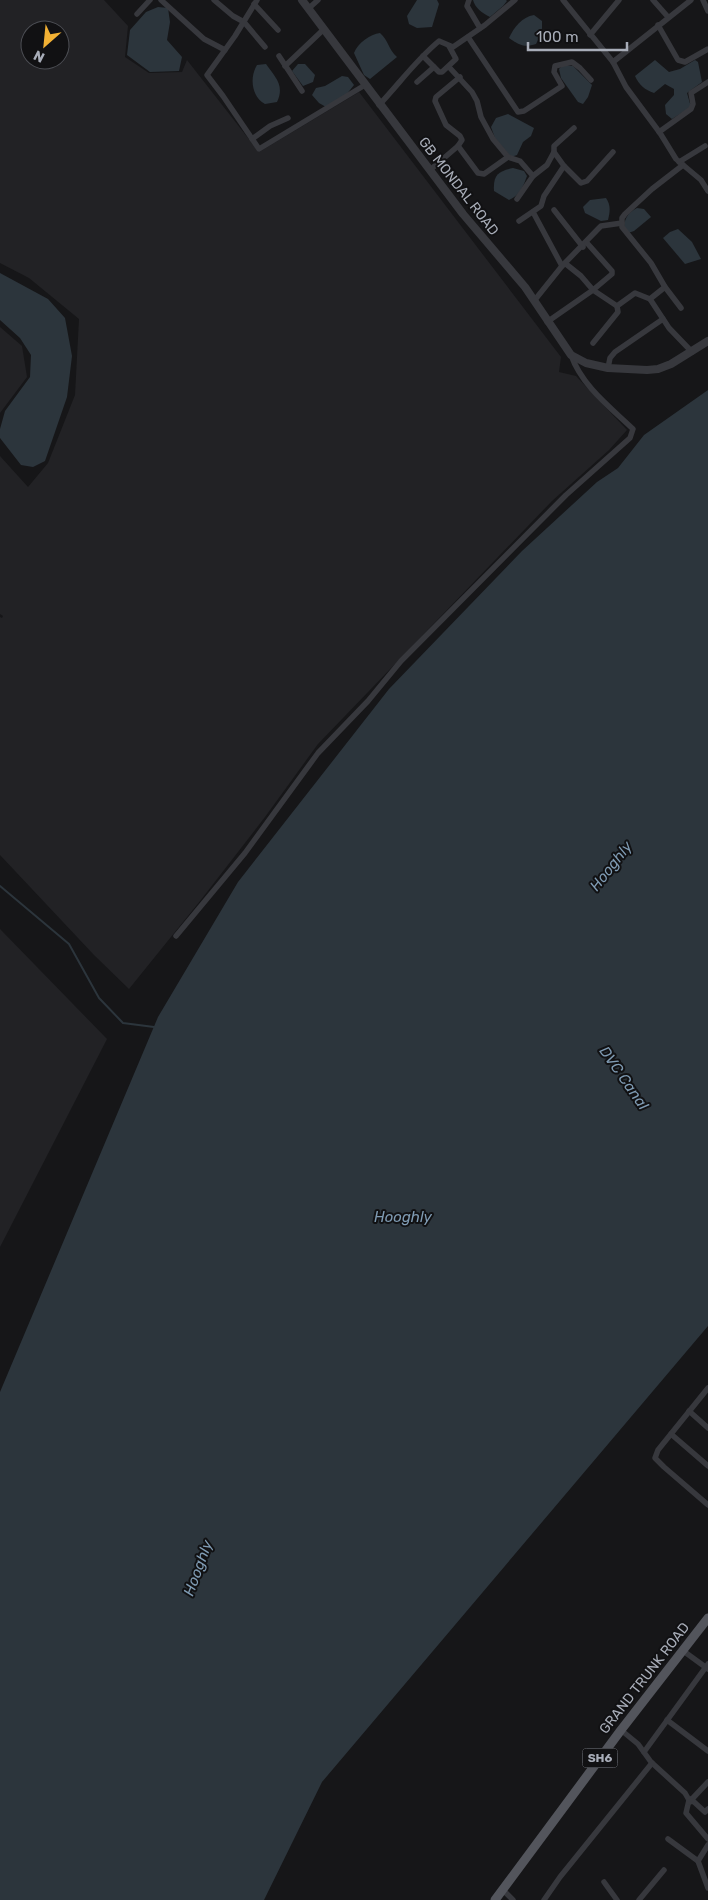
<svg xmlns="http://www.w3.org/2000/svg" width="708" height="1900" font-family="Rubik,sans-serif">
	<rect width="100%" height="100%" fill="#161618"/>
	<g fill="#222225" fill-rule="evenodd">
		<path d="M0,0H104L128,26L125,57L149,73L182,72L187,60L259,152L359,92L561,357L559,372L576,376L627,430L609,450L552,501L318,744L265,817L200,901L129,989L94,955L0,855V617L2,618L3,616L0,614V456L28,487L48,463L75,395L79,319L29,278L0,263ZM30,30H60V60H30Z"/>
		<polygon points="0,327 22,346 27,377 0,413"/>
		<polygon points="0,929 107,1039 0,1247"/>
	</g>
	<g fill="#2c353c">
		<polygon points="417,0 437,0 439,4 432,27 417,28 409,24 407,16"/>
		<path d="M473,0H506L507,1L503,6L490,17C482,13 475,8 473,0Z"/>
		<polygon points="158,7 168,8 170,22 167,40 182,57 179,71 150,72 127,55 130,30 146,12"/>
		<path d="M534,15L542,21V32L536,44C524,48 519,45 509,38C514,27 522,17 534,15Z"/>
		<path d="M380,33C389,41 388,49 397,57L370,79L364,75L354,53C358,43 370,34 380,33Z"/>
		<path d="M655,60L669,72L680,69L695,60L698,62L702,82L687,93L691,107L672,119L666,114L665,105L674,95V89L665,84L654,93C645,90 639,85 635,76Z"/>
		<path d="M266,64C275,77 285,85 277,102L265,104C252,97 249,78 257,65Z"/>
		<polygon points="298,64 305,64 315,75 313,82 303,86 292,71"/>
		<polygon points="563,65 573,66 592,85 588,97 583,104 578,102 561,78 559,69"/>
		<polygon points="342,76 348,77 354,85 346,95 326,107 319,103 312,95 316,88 325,86"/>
		<polygon points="508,114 534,128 531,136 523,142 517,155 511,157 495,138 491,127 496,118"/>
		<path d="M513,168L524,171L527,176C523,187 520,195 509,200L494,191C493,175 498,171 513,168Z"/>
		<path d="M606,198C611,205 610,212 608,220L601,221L585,213L583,207L590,200Z"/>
		<path d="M637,208L644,209L651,217L634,231L628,233L624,227C625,217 628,213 637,208Z"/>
		<polygon points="678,229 692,242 701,259 685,264 663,238 670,232"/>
		<polygon points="0,273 48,299 65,318 72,356 67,397 45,461 33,467 21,465 0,438 0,429 5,411 30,377 31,355 20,338 0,320"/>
		<polygon points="708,390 708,1326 322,1782 264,1900 0,1900 0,1392 158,1017 238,882 389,689 522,551 597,482 618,468 644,435"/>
	</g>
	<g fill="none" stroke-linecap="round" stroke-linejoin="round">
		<polyline stroke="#2c353c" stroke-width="2" points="0,886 69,944 99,998 123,1023 154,1027"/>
		<g stroke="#37383d" stroke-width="5.5">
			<polyline points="161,0 204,39 225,50"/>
			<polyline points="214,0 233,16 244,22 265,47"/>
			<polyline points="257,0 235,36 207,75 223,96 259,149 365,85"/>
			<polyline points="469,0 467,6 480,28"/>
			<polyline points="563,0 613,62 626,87 660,133 676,159 701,180 708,191"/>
			<polyline points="653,0 668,17"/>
			<polyline points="703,0 708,11"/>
			<polyline points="254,4 278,30"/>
			<polyline points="308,9 318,0"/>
			<polyline points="137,14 150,0"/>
			<polyline points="658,25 678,60 685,62 708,49"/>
			<polyline points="590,35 619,0"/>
			<polyline points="468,37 518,112 524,111 562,86 554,72 555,66 572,62 580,68 591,80"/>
			<polyline points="279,56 302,91"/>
			<polyline points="423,56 439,72 442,72 456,59 449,46"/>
			<polyline points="613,62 691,0"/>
			<polyline points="285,66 323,30"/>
			<polyline points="449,67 472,92 477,101 481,117 493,139 508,157 520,161 533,176 517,199"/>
			<polyline points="417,82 434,67"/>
			<path d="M379,105C399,84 416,60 439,41L453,47L485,25L515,0"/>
			<polyline points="659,132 691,109 693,104 691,93 708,82"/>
			<polyline points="252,139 270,126 288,118"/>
			<polyline points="458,146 478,173 484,174 508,157"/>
			<polyline points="554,152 554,146 574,128"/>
			<polyline points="679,162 705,146"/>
			<polyline points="430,170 458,146 462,140 460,136 446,125 435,101 436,97 460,77"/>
			<polyline points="533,176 547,165 554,152 564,166 581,183 587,181 613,152"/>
			<polyline points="554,210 583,247"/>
			<polyline points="533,212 562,266"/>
			<polyline points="519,221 541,206 544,196 564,166"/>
			<polyline points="566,264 581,276 593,290 617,306 635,293 650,299"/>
			<polyline points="665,287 650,299 669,328 692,352"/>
			<polyline points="534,301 562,266 598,229 601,226 622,223"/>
			<polyline points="681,308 665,287 651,263 622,227 622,218 625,214 652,189 683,165"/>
			<polyline points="547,322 593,290 612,274 612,271 587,243"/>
			<polyline points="593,343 618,312 617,306"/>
			<polyline points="608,368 610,358 615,352 663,319"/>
			<path d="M176,936L245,853L318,753L368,701L401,661L566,495L630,438L633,429C610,407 582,386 571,355"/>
			<polyline points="708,1388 658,1450 655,1458 664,1467 708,1505"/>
			<polyline points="689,1411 708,1428"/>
			<polyline points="671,1434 708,1466"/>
			<polyline points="682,1650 708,1669"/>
			<polyline points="667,1720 708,1751"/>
			<polyline points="621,1730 638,1744 651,1762 685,1793 689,1800 686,1813 708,1839"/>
			<polyline points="644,1752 708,1664"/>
			<polyline points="689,1800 693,1798 708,1782"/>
			<polyline points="689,1802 693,1801 705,1812 708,1809"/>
			<polyline points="668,1839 698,1861"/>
			<polyline points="708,1845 698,1861 708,1888"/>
			<polyline points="604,1882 617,1900"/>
			<polyline points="503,1890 513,1900"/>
			<polyline points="544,1900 560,1877 652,1763"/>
			<polyline points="639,1900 664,1870"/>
		</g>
		<polyline stroke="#37383d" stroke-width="8" points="302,0 463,214 525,287 571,355 586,363 608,368 647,370 658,369 671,364 708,341"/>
		<polyline stroke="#53555c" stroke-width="9" points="495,1900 621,1730 708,1618"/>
	</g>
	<g text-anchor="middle" stroke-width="4" stroke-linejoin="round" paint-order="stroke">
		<rect fill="#111113" stroke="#7b7e86" stroke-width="1" x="582.5" y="1748.5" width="35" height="19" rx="4"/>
		<g font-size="12" font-weight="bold" fill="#a8adb8">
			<text x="600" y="1762">SH6</text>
		</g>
		<g font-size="14" fill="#a8adb8" stroke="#111113">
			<text transform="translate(459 186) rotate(52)" y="5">GB MONDAL ROAD</text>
			<text transform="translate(644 1678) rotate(-52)" y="5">GRAND TRUNK ROAD</text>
		</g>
		<g font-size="15" font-style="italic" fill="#7f9bb3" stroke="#111113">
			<text transform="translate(611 866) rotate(-52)" y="5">Hooghly</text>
			<text transform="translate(624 1078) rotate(55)" y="5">DVC Canal</text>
			<text x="403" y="1222">Hooghly</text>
			<text transform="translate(198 1568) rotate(-70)" y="5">Hooghly</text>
		</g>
	</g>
	<g transform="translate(45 45) rotate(207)"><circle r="24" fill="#111113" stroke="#4d4f55"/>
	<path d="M0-4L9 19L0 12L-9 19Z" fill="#f2b134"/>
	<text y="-8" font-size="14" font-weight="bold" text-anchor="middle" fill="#a8adb8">N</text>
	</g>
	<path d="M528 42v8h99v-8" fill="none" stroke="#a8adb8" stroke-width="2.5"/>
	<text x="536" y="42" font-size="15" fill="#a8adb8" stroke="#111113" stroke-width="4" paint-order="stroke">100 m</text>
</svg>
